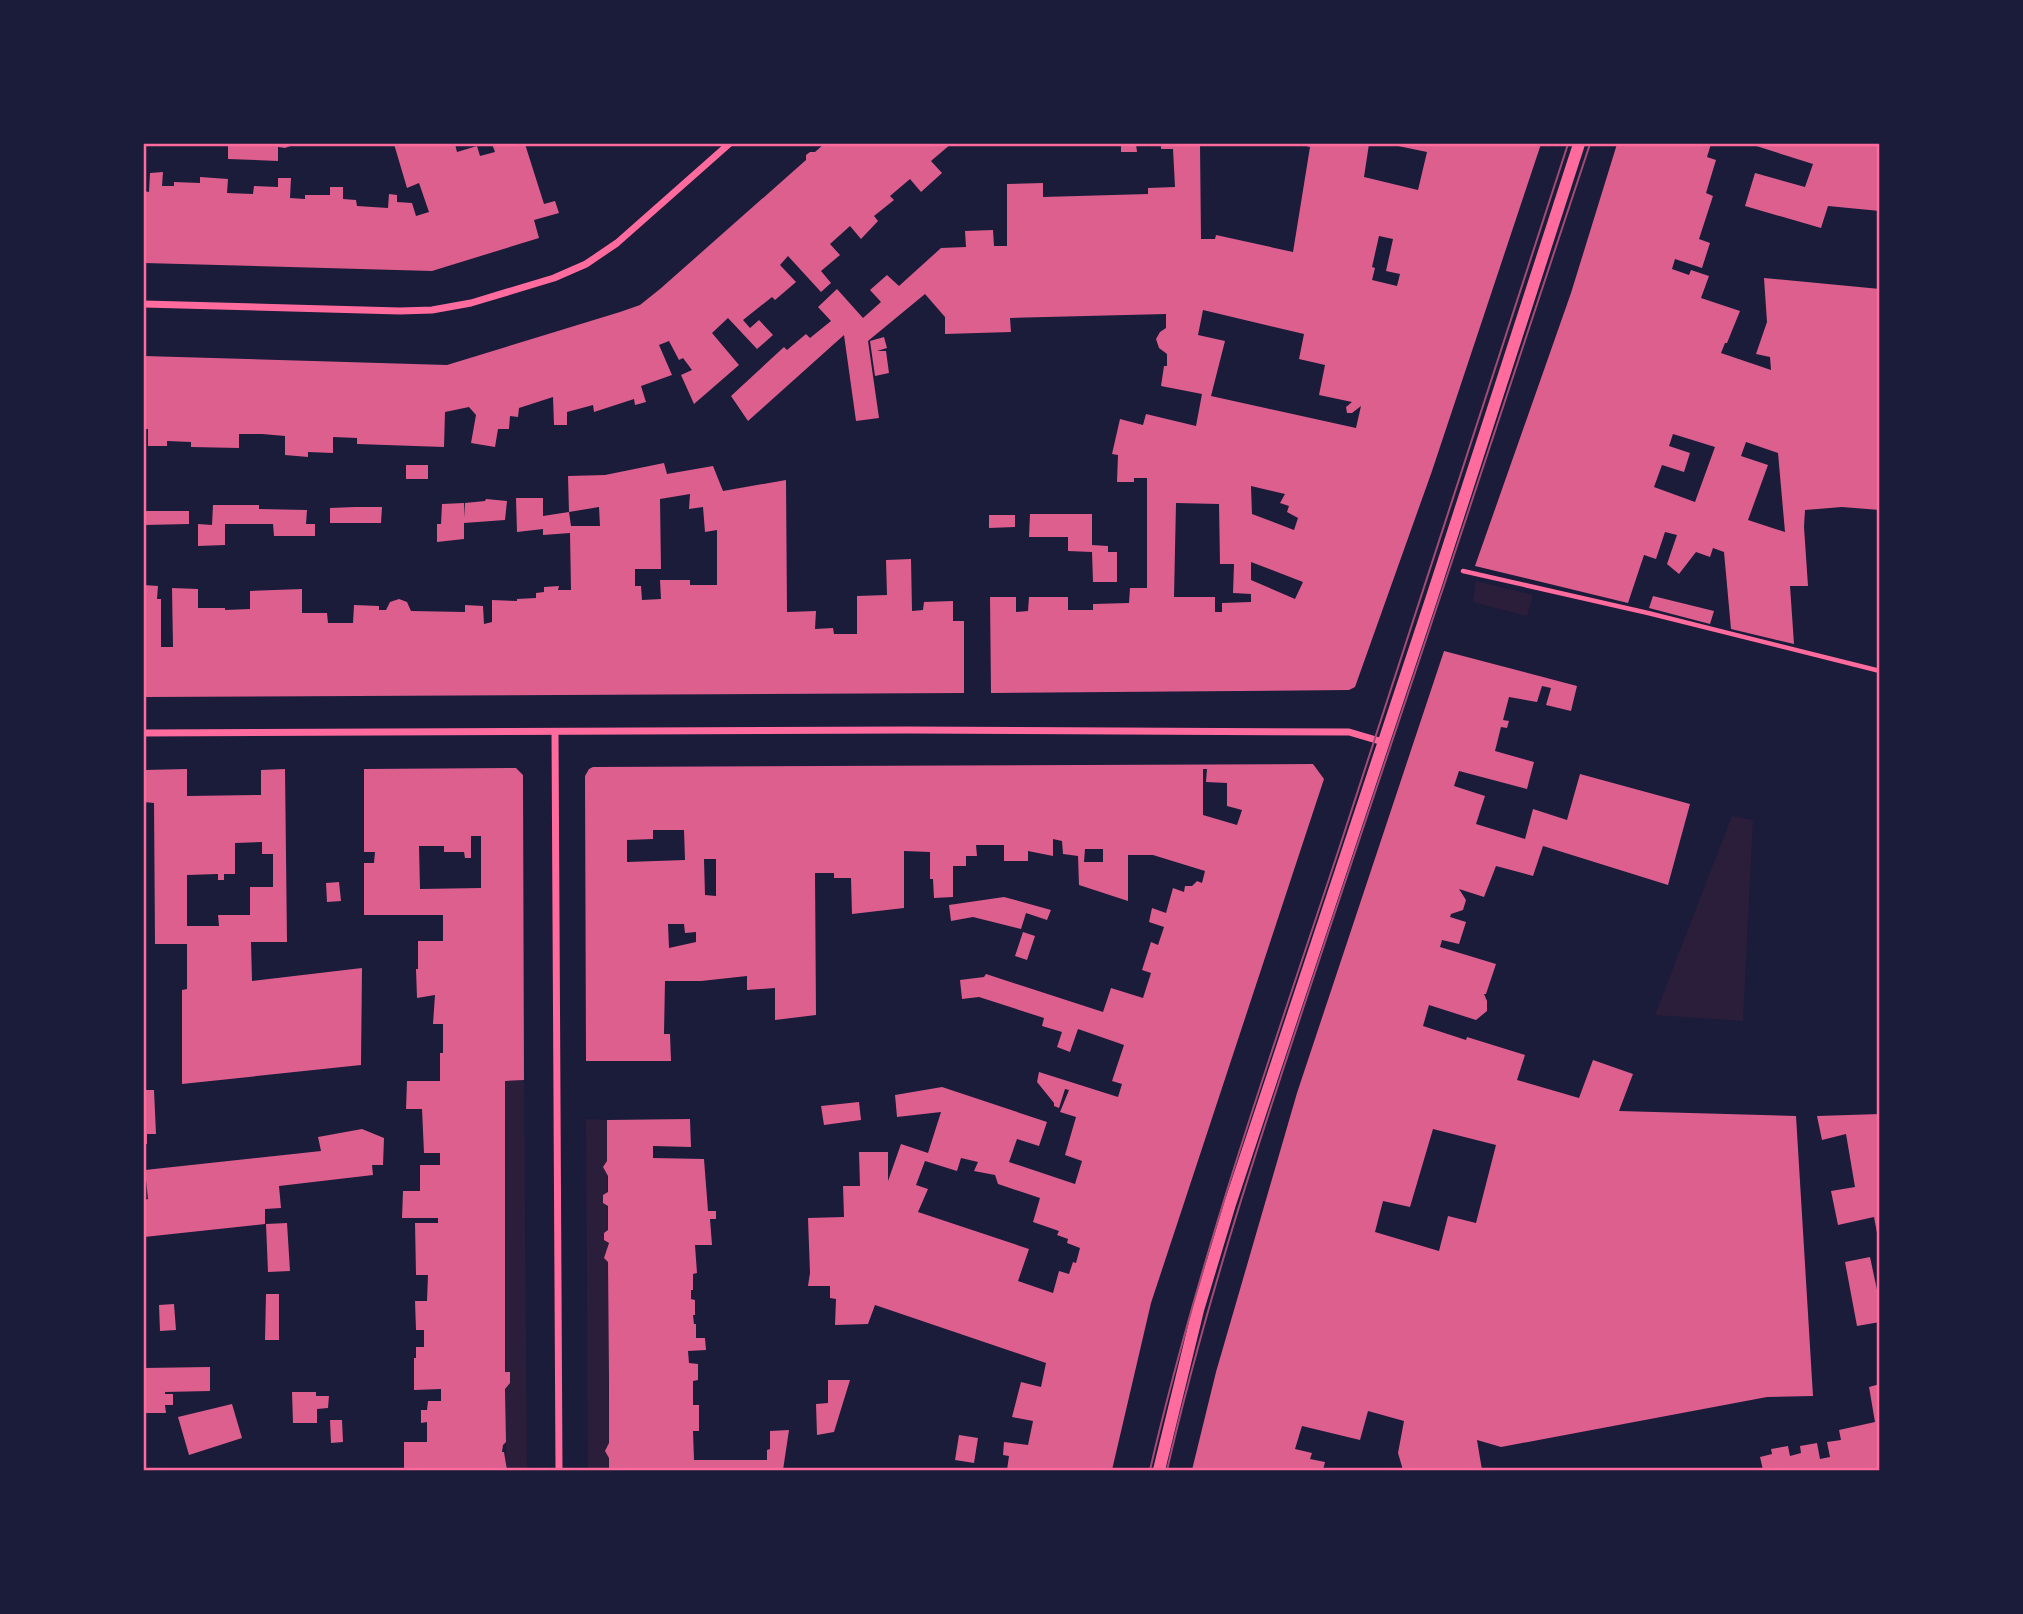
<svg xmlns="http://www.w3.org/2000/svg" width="2023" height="1614" font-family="Manrope,sans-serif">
	<rect width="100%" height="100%" fill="#1b1b3a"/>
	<g fill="#2a1e3b">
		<polygon points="1476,581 1533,595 1527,616 1473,602"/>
		<polygon points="1732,816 1753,820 1743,1021 1655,1015"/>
		<polygon points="524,1080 527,1470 506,1470 505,1081"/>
		<polygon points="586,1119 607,1120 609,1470 588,1470"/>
	</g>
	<g fill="#dd5f8e" fill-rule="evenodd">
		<polygon points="228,144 296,144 285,148 278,147 278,161 228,159"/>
		<polygon points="394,144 455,144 457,152 477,146 480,156 495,152 492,144 525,144 544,204 555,201 559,213 534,220 539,238 432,271 144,263 144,191 149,192 150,173 163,172 162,186 174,186 174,182 200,183 200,177 228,179 227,193 253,194 254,186 278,187 278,178 291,178 290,198 305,199 305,195 330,195 330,187 343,187 343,199 356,200 357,206 388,208 389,194 397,195 397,202 412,203 416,216 429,212 419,183 407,188"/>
		<polygon points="824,144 951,144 931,161 942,173 921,192 910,179 890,196 894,200 874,216 878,221 861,239 850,226 830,244 840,255 821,271 831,283 821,292 788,256 780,265 796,282 775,300 772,297 743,320 750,328 759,320 773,335 757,349 728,318 712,333 739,365 694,404 681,375 692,370 683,358 679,360 669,341 659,345 672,375 641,386 646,402 635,405 634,399 594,412 593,405 567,412 567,425 554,425 553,397 519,408 518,417 510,416 509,429 498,429 495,447 471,443 476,415 469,407 445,412 444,447 357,444 357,438 333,437 333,453 308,452 308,457 285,455 285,436 262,434 239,434 239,448 191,447 191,442 167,441 167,446 148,446 148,429 144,429 144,356 447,365 620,312 640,305 660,289 806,160 806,155 810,152 815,152"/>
		<polygon points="1121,144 1136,144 1137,152 1121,152"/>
		<path d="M1161,144H1200L1201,239H1215L1216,235L1293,252L1310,147L1298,144H1369L1364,177L1418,190L1427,152L1398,146L1399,144H1541L1432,471L1355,687L1349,690L991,693L990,597H1016V612L1028,611L1029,597H1068V610H1093V604L1129,603L1130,588H1147V478H1134V482H1117L1118,455L1112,454L1120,419L1143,425L1146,414L1196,426L1202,394L1161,386L1164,366H1167V354L1159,348L1156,339L1160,332L1166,328V314L1010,318L1011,332L945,334V317L925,294L868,341L879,418L856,421L844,335L748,421L731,396L784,347L787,350L806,334L810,338L831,321L818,307L837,289L863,318L881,302L870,290L887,275L899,286L941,248L966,247L965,231L993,230L994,246H1007V184L1043,183V197L1148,194V188L1175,187L1173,149H1161ZM1379,236L1393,239L1386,271L1400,274L1397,286L1372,280L1375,268L1372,267ZM1203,310L1304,334L1299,359L1325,365L1319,395L1352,402L1346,407L1347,413H1352L1361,406L1356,428L1211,396L1225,341L1198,335ZM1251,486L1285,494L1280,503L1289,506L1287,512L1298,518L1294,530L1252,514ZM1176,503L1219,504L1220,564H1234L1233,593L1251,594V602L1222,603V612H1215V597H1174ZM1251,562L1303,582L1295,599L1251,580Z"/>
		<path d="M1617,144H1711L1707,157L1716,160L1706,193L1713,196L1699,239L1710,243L1702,268L1675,259L1672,269L1689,275L1691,270L1709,276L1701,298L1740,311L1727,343H1725L1721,353L1771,370L1770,357L1756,354L1767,322L1764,278L1880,289V510L1842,507L1805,510L1804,527L1808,586H1790L1794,644L1731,629L1724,552L1713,548L1710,557L1696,552L1679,574L1667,564L1677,535L1665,532L1656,559L1644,555L1628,603L1475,566L1571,293ZM1673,434L1715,447L1695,502L1654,487L1662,465L1684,472L1690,453L1669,446ZM1746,442L1778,453L1785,532L1748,520L1768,465L1741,456Z"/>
		<polygon points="1750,144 1880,144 1880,211 1828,206 1821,228 1745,206 1755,173 1805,187 1813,164"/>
		<polygon points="884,337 887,348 877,351 886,351 889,373 875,376 870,341"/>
		<path d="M664,463L667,474L713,466L723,491L786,480L787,612L816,611L815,629L833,628L834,634H857V596L887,595L886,560L911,559L912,611L923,610L924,602L953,601V621H964V693L144,697V585L158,586L157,599H161V647H173L172,588L198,589V608H225V610L250,609V591L302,589V613H327L328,623H353L354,605L379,606V610H386L390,602L399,599L407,602L411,611L465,612V605L483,606L484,624L492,622V600L517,601V599L536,598V593L544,592V587L559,586L558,590H571L570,533L543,535V529L517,532L516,498H543V516L569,512L568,476L605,475ZM690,494L689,509L703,507L705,532L717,530V585H690V580H660L661,599L642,600L641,586H635V569H661L660,499ZM599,507L600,526H571L569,512Z"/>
		<rect x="406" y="465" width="22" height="14"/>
		<polygon points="486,499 507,501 505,520 464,523 464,539 437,542 437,524 441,524 442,504 464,503 464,518 465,503 485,501"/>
		<polygon points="213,505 259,505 259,509 307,510 306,524 315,524 315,536 274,536 273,524 225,524 225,545 198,546 198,524 212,525"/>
		<polygon points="355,507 382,507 381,523 330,523 330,508"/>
		<polygon points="144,511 189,511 189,524 144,525"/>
		<polygon points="1030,514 1092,514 1092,545 1108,546 1108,552 1117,552 1117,582 1093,582 1092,552 1068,551 1068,537 1029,537"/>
		<polygon points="989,515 1015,515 1015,527 989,528"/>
		<polygon points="1653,596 1714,611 1710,624 1649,608"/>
		<path d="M1444,651L1577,686L1571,711L1546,705L1551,688L1542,686L1537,702L1509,697L1503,720L1509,721L1507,728L1501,727L1495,751L1534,762L1527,789L1459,771L1454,786L1485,796L1476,824L1525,839L1533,809L1567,820L1580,774L1690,804L1668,885L1543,846L1533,876L1496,866L1484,897L1459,889L1466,900L1463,910L1451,914L1450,917L1466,922L1459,944L1442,940L1440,947L1496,964L1486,994H1484L1487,1001V1011L1476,1020L1429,1005L1423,1026L1466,1040L1467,1037L1525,1055L1517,1080L1579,1098L1593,1060L1633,1074L1619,1111L1796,1116L1813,1396L1767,1397L1501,1447L1477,1440L1482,1470H1403L1398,1453L1404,1421L1368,1411L1360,1440L1302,1426L1295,1449L1312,1453L1310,1459L1325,1462L1323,1470H1192L1216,1372L1297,1093ZM1433,1129L1496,1145L1476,1223L1448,1216L1439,1251L1375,1232L1383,1201L1410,1207Z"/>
		<path d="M1313,764L1324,779L1151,1303L1112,1470H1007L1009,1456L1003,1455L1004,1442L1028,1445L1033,1421L1012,1417L1021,1382L1041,1387L1046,1363L875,1305L868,1324L835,1325L836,1299L830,1298V1286H808L810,1273L808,1218L844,1217L843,1186H860L859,1152H888V1181L901,1144L928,1153L941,1112L897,1117L895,1095L942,1087L1047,1122L1039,1146L1017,1139L1009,1162L1075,1184L1082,1161L1065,1155L1076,1117L1060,1112L1069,1090L1065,1089L1059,1108L1054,1106V1103L1037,1082L1039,1072L1118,1097L1122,1084L1112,1081L1124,1045L1078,1029L1070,1052L1057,1047L1062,1032L1042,1026L1044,1018L979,997L962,999L960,980L984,977L986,974L1103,1012L1111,988L1143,998L1151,973L1142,970L1151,942L1158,945L1164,927L1149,922L1152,908L1166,913L1173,888L1184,892L1185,886H1192L1197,881L1202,883L1205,871L1153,855H1128V901L1079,885L1078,856L1063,854L1062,841L1053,839V856L1028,851V861H1004V845H976L977,856H966V866H953V897L934,898L933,879H930V852L904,851V908L852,914L851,878H834V873H815L816,1015L775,1020V988L747,990V976L701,981H665L664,1034H670L671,1061H586L585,776L589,769L593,767ZM1203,769H1207L1206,782L1227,783V806L1242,810L1237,825L1203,815ZM653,830H684L685,860L627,862V840L653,839ZM1085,849H1103V862H1084ZM704,859H716V896L705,895ZM668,924H684L685,933L696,932V942L669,948ZM961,1158L978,1162L974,1171L995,1175L998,1184L1040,1198L1033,1222L1059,1231L1057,1235L1068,1239L1067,1243L1080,1248L1076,1263L1073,1262L1069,1274L1059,1271L1053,1293L1018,1281L1029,1249L918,1212L928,1189L916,1185L925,1161L957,1171Z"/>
		<path d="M516,768L523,775L524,1080L505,1081V1372H510V1383L505,1389L506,1442L503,1445L502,1452H504L507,1470H404V1442H427V1422L421,1423V1410H427L428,1401H441V1389L414,1390V1358H416V1347H424V1330H416L415,1301H427L428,1275H416L415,1223H438V1218H402L403,1191H420V1165H440V1153H424L422,1109H406L407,1081H440V1053H443V1024H433L435,995L417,998L416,969H418V941H443V915H364V863H374L375,852H364V769ZM471,836H481V888L420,889L419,846H444V852H464L465,858H471Z"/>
		<path d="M187,769V796L261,795V770L285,769L287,942H251L252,981L362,968L361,1065L182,1084V990L187,989V944H155L154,803L144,802V770ZM262,842V854H273V887H250V915H218L219,926H187V875L218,874V880H224V874H235V843Z"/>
		<polygon points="339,882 341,901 327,902 326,883"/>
		<polygon points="1004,897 1051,910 1047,920 1026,913 1021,929 973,917 951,921 949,905"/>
		<polygon points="1023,932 1035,936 1027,960 1015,956"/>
		<polygon points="144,1090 154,1090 156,1134 147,1134 147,1144 144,1144"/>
		<polygon points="859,1102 861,1120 824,1125 821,1106"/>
		<polygon points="1880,1114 1880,1238 1878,1238 1874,1217 1838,1225 1831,1191 1855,1187 1846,1134 1822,1140 1817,1116"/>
		<polygon points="690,1119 691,1147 653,1146 653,1158 704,1159 708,1211 716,1211 716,1219 710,1219 712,1245 695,1245 697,1273 693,1274 693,1290 691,1290 691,1299 695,1300 695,1315 693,1315 694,1324 696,1324 696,1338 705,1338 706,1350 688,1351 689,1363 698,1364 698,1380 693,1381 693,1405 699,1405 699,1431 693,1431 694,1460 767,1460 767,1450 770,1449 770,1431 789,1430 783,1470 609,1470 609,1458 605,1451 609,1443 609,1381 608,1262 604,1258 609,1243 604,1240 604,1233 608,1230 608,1206 603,1203 603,1195 608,1192 608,1176 603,1167 607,1161 607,1120"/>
		<polygon points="362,1129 384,1138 383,1165 372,1165 373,1175 279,1186 281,1208 265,1209 265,1224 144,1237 144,1200 148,1199 145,1170 321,1151 318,1137"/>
		<polygon points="287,1223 290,1271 268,1272 266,1224"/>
		<polygon points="1870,1257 1880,1304 1880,1322 1857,1326 1845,1262"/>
		<polygon points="266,1294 279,1294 279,1340 265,1340"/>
		<polygon points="174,1304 176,1330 160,1331 159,1305"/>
		<polygon points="210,1367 210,1391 165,1392 165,1394 173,1394 173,1405 165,1405 166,1413 144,1413 144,1368"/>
		<polygon points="828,1380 850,1380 834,1432 817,1435 816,1404 828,1403"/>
		<polygon points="1880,1384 1880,1470 1763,1470 1760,1457 1772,1454 1771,1449 1788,1446 1790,1456 1801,1453 1800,1446 1817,1443 1820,1459 1830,1457 1827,1442 1841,1440 1839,1430 1875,1422 1869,1387"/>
		<polygon points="292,1392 316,1392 316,1396 329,1396 328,1408 317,1409 317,1423 293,1423"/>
		<polygon points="232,1404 242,1438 189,1455 178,1417"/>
		<polygon points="330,1420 342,1420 343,1442 331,1443"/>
		<polygon points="959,1435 978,1438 974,1463 955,1460"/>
	</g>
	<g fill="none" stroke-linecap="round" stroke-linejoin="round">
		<polyline stroke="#ff6b9d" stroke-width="4.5" points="1463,571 1648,613 1880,671"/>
		<g stroke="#ff6b9d" stroke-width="7">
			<polyline points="144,304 400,311 432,310 471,303 554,278 586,264 617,243 729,144"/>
			<polyline points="555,732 559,1470"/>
			<polyline points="144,733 908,730 1349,732 1383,742"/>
		</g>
		<polyline stroke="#ff6b9d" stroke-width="12" points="1159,1470 1198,1310 1230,1204 1431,600 1579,144"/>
		<g stroke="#a44b75" stroke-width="2">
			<path d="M1150,1470C1199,1259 1271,1055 1339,849C1417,614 1493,379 1568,144"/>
			<path d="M1167,1470C1210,1283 1272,1103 1332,921C1418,662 1506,404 1590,144"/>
		</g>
	</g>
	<rect width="2023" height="1614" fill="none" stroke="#1b1b3a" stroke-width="290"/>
	<rect x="145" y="145" width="1733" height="1324" fill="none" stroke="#ff6b9d" stroke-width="2.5"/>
</svg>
